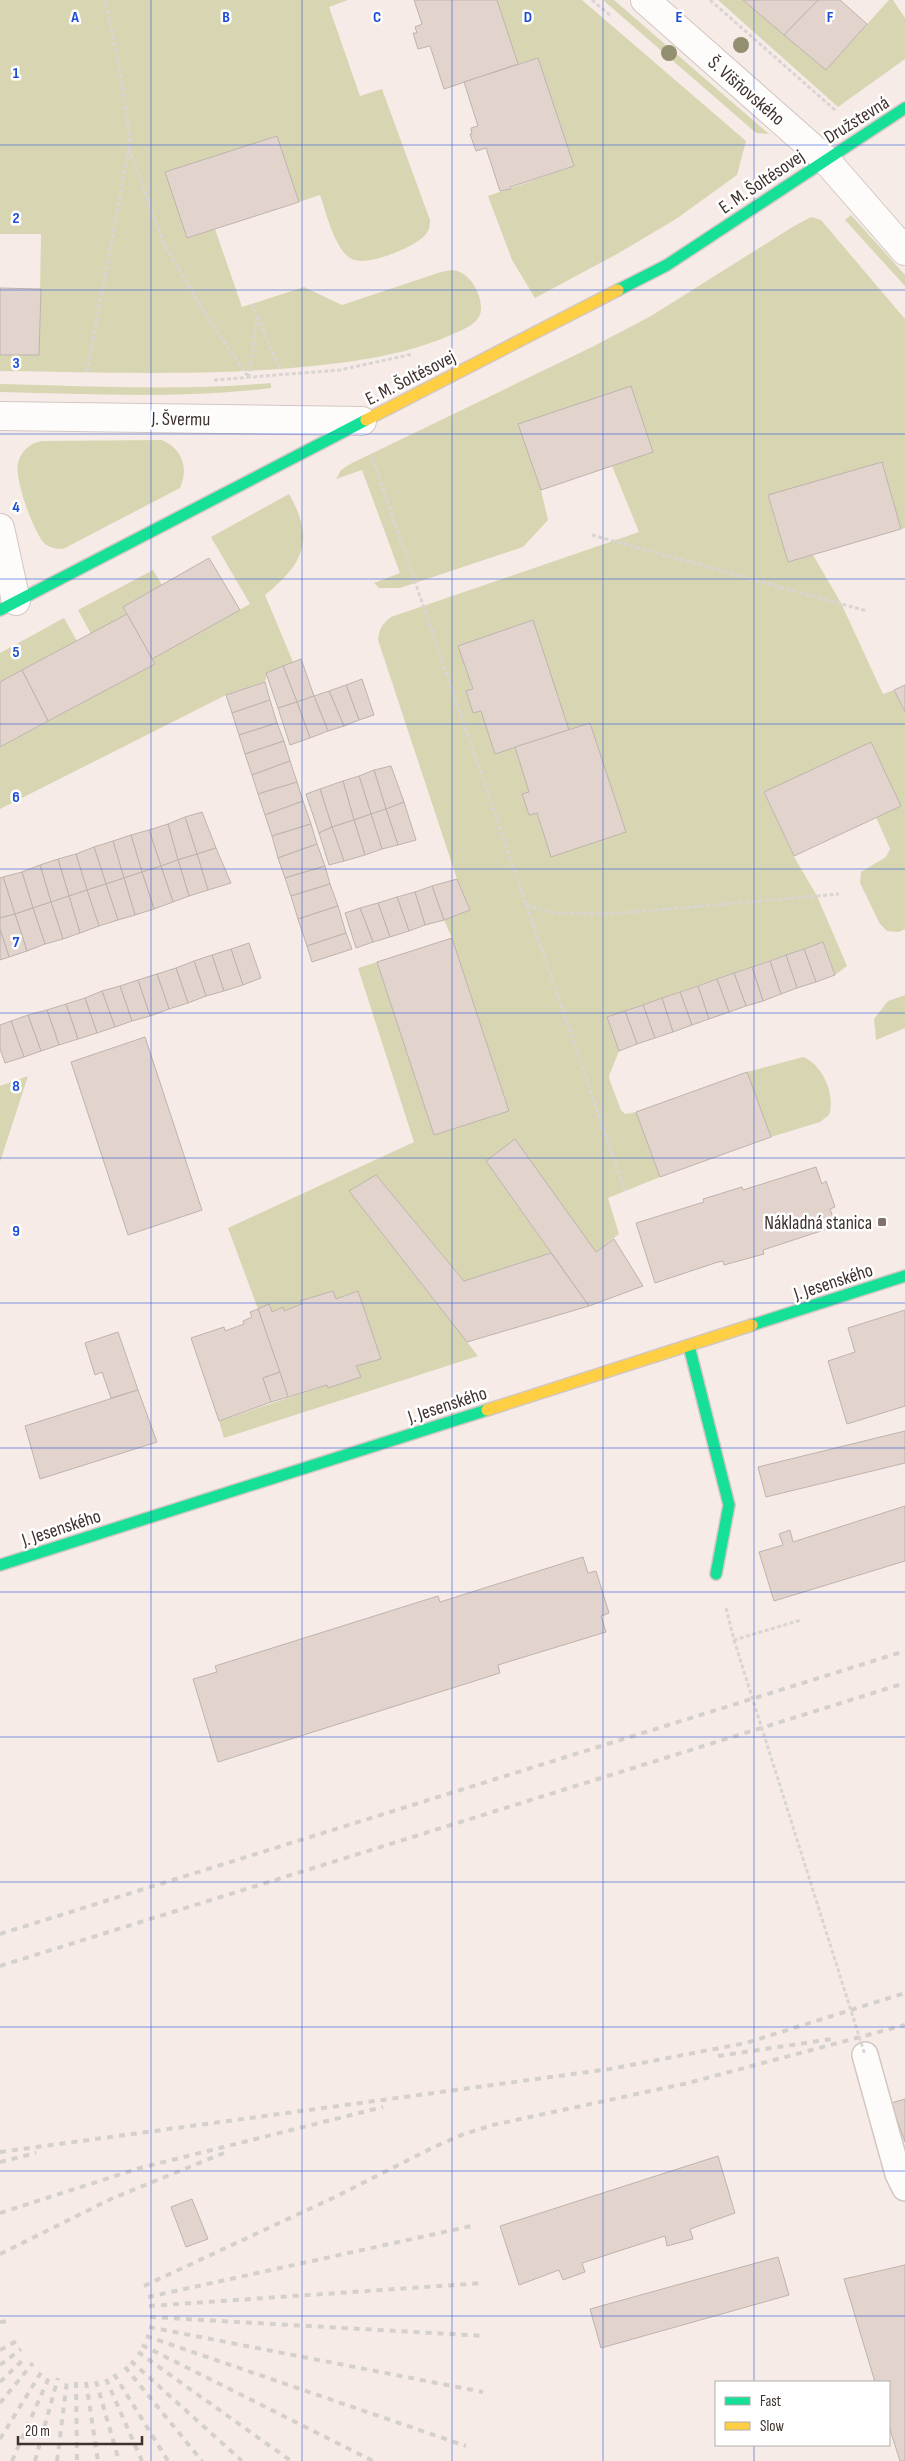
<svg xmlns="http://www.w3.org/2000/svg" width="905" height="2461" font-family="'Sofia Sans Condensed',sans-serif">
	<rect width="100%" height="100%" fill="#f6ebe6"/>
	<g fill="#d8d6b2">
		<path d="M0,0H348L329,7L360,96L382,89L430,220C430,223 430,228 428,231C421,246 367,267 352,259C335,251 326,212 320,195L299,202L277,136L187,238L215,229L242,307L304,287L342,305L438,273C442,272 448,270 453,270C470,272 482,294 481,310C480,324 462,330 451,335C400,357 346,363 292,368C194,376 98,372 0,371V355H39L41,234H0Z"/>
		<polygon points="497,0 582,0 746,141 737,175 676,219 617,254 535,298 512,260 488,196 574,166 538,58 518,64"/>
		<polygon points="603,0 614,0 769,134 756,133"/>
		<polygon points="718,0 743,0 826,69 889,0 893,0 905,18 905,59 838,107"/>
		<polygon points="851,215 905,275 905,286 845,220"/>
		<path d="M811,217L821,220L905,319V528L901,529L882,462L768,496L788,562L813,555L841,603L883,694L894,690L905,712V929L899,932L887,931L880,924L860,883L861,872L886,857L890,849L876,817L901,806L871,743L764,792L793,855L817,896L847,966L835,975L823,942L625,1011L619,1051L609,1076L610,1081L621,1110L625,1114L636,1112L660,1177L608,1198L619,1234L596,1252L486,1161L551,1253L464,1281L376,1175L349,1191L478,1356L224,1438L219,1421L327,1385L328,1388L360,1377L356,1366L381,1358L357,1291L336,1299L332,1291L301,1301L302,1304L284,1311L283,1307L272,1312L269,1305L258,1309L228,1228L414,1142L358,968L377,962L434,1135L509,1111L452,938L444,920L470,910L457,879L378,640C379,629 382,624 391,617L639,532L612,466L653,452L519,424L541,490L548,520L523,547L400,588H379L374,583L400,573L362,470L336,479L341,470L350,464L592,347L651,316L794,226Z"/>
		<path d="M271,383V388C181,399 91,394 0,392V384C91,386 181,391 271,383Z"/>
		<path d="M162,440C182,449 189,467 180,488L63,549C56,549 51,548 45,544C34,534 14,478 18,463C21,451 30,443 42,441Z"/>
		<path d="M289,494C315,539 304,564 265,595L293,662L267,673L265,682L226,695L0,809V747L155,664L152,659L250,604L211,537Z"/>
		<polygon points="153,570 162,585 124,607 127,614 91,634 78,610"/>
		<polygon points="64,618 77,641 0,682 0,653"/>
		<polygon points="905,995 905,1028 876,1040 874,1019 888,1001"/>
		<path d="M803,1057C822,1064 836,1095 829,1115L820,1122L771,1137L747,1072Z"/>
		<polygon points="28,1076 0,1162 0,1086"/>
	</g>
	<g fill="#e2d3cd" stroke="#beb3ae">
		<polygon points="414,0 497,0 518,64 444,89 430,46 418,49 413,33 417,33 415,27 422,24"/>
		<polygon points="743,0 818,0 784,35"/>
		<polygon points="818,0 840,0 867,24 826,70 784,35"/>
		<polygon points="538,58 574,166 510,187 511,189 500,191 486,148 476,151 470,134 472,134 471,128 478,126 464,82"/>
		<polygon points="277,136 299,202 187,238 165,172"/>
		<polygon points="0,288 41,289 39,355 0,355"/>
		<polygon points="631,386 653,452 541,490 518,424"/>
		<polygon points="882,462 901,529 788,562 768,495"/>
		<polygon points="209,558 240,610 152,659 123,607"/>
		<polygon points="127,614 155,664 48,721 22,670"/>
		<polygon points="533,620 569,730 495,754 481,711 473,713 466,691 473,689 458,646"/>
		<polygon points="301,659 314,696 297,702 283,666"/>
		<polygon points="283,666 297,702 278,708 266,673"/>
		<polygon points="22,670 48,721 0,747 0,682"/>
		<polygon points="362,679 374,715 359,720 346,685"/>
		<polygon points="265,682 270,700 232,713 226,695"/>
		<polygon points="346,685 359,720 344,726 329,691"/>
		<polygon points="905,685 905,712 894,690"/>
		<polygon points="329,691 344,726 328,731 314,696"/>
		<polygon points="314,696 328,731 310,738 297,702"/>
		<polygon points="270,700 277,723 239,735 232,713"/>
		<polygon points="297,702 310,738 290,745 278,708"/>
		<polygon points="277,723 284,741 245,754 239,735"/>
		<polygon points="590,723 626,832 551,857 537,813 529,815 522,794 529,792 515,747"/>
		<polygon points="284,741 290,761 252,775 245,754"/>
		<polygon points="871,742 901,806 794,856 764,792"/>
		<polygon points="290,761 297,782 258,794 252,775"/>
		<polygon points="391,766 404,802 386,809 374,770"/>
		<polygon points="374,770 386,809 371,814 359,776"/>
		<polygon points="359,776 371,814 354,820 343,781"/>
		<polygon points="343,781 354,820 332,827 320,789"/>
		<polygon points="297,782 303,801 265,815 258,794"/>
		<polygon points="320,789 332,827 319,833 306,794"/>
		<polygon points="303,801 311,824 272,836 265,815"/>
		<polygon points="404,802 416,840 398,845 386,809"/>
		<polygon points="386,809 398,845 382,849 371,814"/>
		<polygon points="202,812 216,848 197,854 185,817"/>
		<polygon points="371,814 382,849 365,855 354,820"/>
		<polygon points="185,817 197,854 178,860 168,824"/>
		<polygon points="354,820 365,855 344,861 332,827"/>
		<polygon points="168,824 178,860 161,866 149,830"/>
		<polygon points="311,824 317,844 278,858 272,836"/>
		<polygon points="332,827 344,861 329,865 319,833"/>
		<polygon points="149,830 161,866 142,872 131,835"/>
		<polygon points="131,835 142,872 124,878 113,841"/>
		<polygon points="113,841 124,878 106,884 94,847"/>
		<polygon points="317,844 325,866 285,878 278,858"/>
		<polygon points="94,847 106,884 87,890 76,854"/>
		<polygon points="216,848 231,883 208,890 197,854"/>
		<polygon points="76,854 87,890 69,896 58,859"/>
		<polygon points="197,854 208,890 189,896 178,860"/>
		<polygon points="58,859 69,896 51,902 40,865"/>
		<polygon points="178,860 189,896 173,902 161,866"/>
		<polygon points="40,865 51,902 33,908 22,872"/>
		<polygon points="161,866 173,902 154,909 142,872"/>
		<polygon points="325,866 330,884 291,896 285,878"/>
		<polygon points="22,872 33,908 15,914 3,877"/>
		<polygon points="142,872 154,909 135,915 124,878"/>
		<polygon points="3,877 15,914 0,918 0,878"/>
		<polygon points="124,878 135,915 118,920 106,884"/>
		<polygon points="457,879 470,910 444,920 432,886"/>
		<polygon points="106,884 118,920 99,926 87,890"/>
		<polygon points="330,884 338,906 298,919 291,896"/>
		<polygon points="432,886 444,920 425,925 415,892"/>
		<polygon points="87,890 99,926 80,933 69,896"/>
		<polygon points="415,892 425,925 409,931 397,897"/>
		<polygon points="69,896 80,933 63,939 51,902"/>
		<polygon points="397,897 409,931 390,937 378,903"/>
		<polygon points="51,902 63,939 45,944 33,908"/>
		<polygon points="378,903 390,937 373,942 360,908"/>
		<polygon points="338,906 346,933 307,946 298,919"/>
		<polygon points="33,908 45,944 27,951 15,914"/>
		<polygon points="360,908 373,942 356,948 345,913"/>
		<polygon points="15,914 27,951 9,957 0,929 0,918"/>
		<polygon points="0,929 9,957 0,960"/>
		<polygon points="346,933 352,949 312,962 307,946"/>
		<polygon points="452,938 509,1111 434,1135 377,962"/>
		<polygon points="823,942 835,975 816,982 804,949"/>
		<polygon points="249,943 261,978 243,985 231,949"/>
		<polygon points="231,949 243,985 224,991 212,955"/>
		<polygon points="804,949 816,982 797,988 786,955"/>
		<polygon points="212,955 224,991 206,996 194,961"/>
		<polygon points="786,955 797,988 781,994 770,961"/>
		<polygon points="194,961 206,996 188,1003 176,968"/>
		<polygon points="770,961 781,994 763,1001 752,967"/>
		<polygon points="752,967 763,1001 746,1006 734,973"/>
		<polygon points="176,968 188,1003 169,1009 157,974"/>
		<polygon points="734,973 746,1006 729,1012 717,979"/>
		<polygon points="157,974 169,1009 150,1016 138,980"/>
		<polygon points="717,979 729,1012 709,1019 698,986"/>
		<polygon points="138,980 150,1016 132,1021 120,986"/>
		<polygon points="120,986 132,1021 115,1027 102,991"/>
		<polygon points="698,986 709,1019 692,1025 680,992"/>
		<polygon points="102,991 115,1027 97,1033 85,998"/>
		<polygon points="680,992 692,1025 673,1032 662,998"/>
		<polygon points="85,998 97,1033 78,1039 66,1004"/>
		<polygon points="662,998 673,1032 655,1038 643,1005"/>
		<polygon points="66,1004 78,1039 59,1045 47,1010"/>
		<polygon points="643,1005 655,1038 637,1044 625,1011"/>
		<polygon points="47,1010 59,1045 41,1051 28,1015"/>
		<polygon points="625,1011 637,1044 619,1051 607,1017"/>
		<polygon points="28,1015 41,1051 24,1057 11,1021"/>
		<polygon points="11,1021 24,1057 5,1063 0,1049 0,1025"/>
		<polygon points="145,1037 202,1210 128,1235 71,1062"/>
		<polygon points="747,1072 771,1137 660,1177 636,1112"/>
		<polygon points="515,1139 596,1252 614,1239 643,1286 589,1306 486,1161"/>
		<polygon points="816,1167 822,1184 826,1181 835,1207 830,1209 836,1226 763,1250 764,1254 724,1265 723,1261 718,1262 655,1283 636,1223 704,1202 703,1199 742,1187 743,1190"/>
		<polygon points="376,1175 464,1281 551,1253 589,1306 467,1342 349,1191"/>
		<polygon points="333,1291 336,1299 358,1291 381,1359 356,1366 361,1377 328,1388 327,1385 288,1397 258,1309 269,1304 272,1312 283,1307 284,1311 302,1304 300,1301"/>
		<polygon points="258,1309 280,1372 263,1378 271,1402 219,1421 191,1338 224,1327 225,1331 244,1324 243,1321 252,1317 250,1312"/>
		<polygon points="905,1310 905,1406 847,1424 828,1361 855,1352 848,1328"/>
		<polygon points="118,1332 138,1390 111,1398 102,1372 95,1375 85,1343"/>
		<polygon points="280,1372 288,1397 271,1402 263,1378"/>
		<polygon points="138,1390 157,1442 40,1479 25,1426"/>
		<polygon points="905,1431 905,1463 766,1497 758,1467"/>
		<polygon points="905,1506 905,1561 774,1601 759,1552 783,1545 779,1534 790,1530 793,1542"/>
		<polygon points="583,1557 588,1573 596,1571 609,1613 601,1616 606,1632 498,1665 500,1673 218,1762 193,1679 217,1672 215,1666 438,1596 440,1602"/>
		<polygon points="905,2099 905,2142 891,2103"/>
		<polygon points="718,2156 735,2213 690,2229 693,2239 667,2246 665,2236 582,2263 585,2272 563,2280 559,2270 519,2285 500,2226"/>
		<polygon points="192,2199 208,2239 186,2247 171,2207"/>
		<polygon points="778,2257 789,2295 601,2348 590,2309"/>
		<polygon points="905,2265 905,2461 900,2461 889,2426 889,2382 875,2382 844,2279"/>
	</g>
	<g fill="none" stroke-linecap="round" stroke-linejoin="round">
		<defs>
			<polyline id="lane" points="865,2055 898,2174 905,2188"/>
			<g id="street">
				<polyline points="645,0 825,159 905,251"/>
				<polyline points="0,416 362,421"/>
				<polyline points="0,528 16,601"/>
			</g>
			<g id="fast">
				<polyline points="618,290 667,265 905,108"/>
				<polyline points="0,610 366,420"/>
				<polyline points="752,1325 905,1276"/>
				<polyline points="689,1346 729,1505 716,1574"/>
				<polyline points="0,1565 487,1410"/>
			</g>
			<g id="slow">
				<polyline points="366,420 618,290"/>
				<polyline points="487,1410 752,1325"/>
			</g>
		</defs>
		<use href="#lane" stroke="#d3c7c2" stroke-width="28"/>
		<use href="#street" stroke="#d3c7c2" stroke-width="30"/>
		<use href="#fast" stroke="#d3c7c2" stroke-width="14"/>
		<use href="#slow" stroke="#d3c7c2" stroke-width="14"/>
		<g stroke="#d8d5d3" stroke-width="3" stroke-dasharray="4 2.5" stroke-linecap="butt">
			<polyline points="592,0 612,17"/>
			<polyline points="710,0 835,110"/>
			<polyline points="129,149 164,244 203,310 249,378"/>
			<polyline points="252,304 280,369"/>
			<polyline points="87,372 130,142 122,81 105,0"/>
			<polyline points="249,378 257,317"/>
			<polyline points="214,380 340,370 413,354"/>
			<polyline points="372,457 625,1191"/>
			<polyline points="592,535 867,611"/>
			<polyline points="526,905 553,913 611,914 839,894"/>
			<polyline points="726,1608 734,1640 801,1620"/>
		</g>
		<use href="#lane" stroke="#fefcfb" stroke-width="25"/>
		<use href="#street" stroke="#fefcfb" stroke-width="28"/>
		<use href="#fast" stroke="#16e098" stroke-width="11"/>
		<use href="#slow" stroke="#ffcf43" stroke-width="11"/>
		<g stroke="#d4d0ce" stroke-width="4" stroke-dasharray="6 6" stroke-linecap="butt">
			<polyline points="0,1934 905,1651"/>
			<polyline points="0,1966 905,1683"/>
			<polyline points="718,2056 832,2039"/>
			<polyline points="0,2152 610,2069 746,2043 905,1993"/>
			<polyline points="0,2162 36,2153"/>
			<polyline points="0,2213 140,2168 383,2107"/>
			<polyline points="0,2254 113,2198 224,2153"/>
			<polyline points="144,2286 335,2197 434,2147 464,2134 493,2125 688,2083 905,2025"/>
			<polyline points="148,2297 476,2225"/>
			<polyline points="149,2306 483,2283"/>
			<polyline points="150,2317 485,2336"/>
			<polyline points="0,2322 11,2321"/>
			<polyline points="149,2327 483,2392"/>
			<polyline points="146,2336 466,2446"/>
			<polyline points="142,2345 373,2461"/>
			<polyline points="0,2350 17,2341"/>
			<polyline points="138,2352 291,2461"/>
			<polyline points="131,2361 242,2461"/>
			<polyline points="0,2365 21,2349"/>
			<polyline points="125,2367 202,2461"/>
			<polyline points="114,2374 168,2461"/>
			<polyline points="106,2379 142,2461"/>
			<polyline points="96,2381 119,2461"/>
			<polyline points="0,2382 26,2357"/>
			<polyline points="76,2382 77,2461"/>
			<polyline points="86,2382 98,2461"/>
			<polyline points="0,2403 33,2363"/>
			<polyline points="0,2439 42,2371"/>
			<polyline points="12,2461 50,2375"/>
			<polyline points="35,2461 58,2378"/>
			<polyline points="57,2461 67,2381"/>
		</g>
		<polyline stroke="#d8d5d3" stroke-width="3" stroke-dasharray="4 2.5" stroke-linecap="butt" points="734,1640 865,2055"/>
	</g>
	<g fill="#928e70">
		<circle cx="741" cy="45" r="8"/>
		<circle cx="669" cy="53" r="8"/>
	</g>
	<path fill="none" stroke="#1d4ed8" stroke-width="1" stroke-opacity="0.55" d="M151,0V2461M302,0V2461M452,0V2461M603,0V2461M754,0V2382M0,145H905M0,290H905M0,434H905M0,579H905M0,724H905M0,869H905M0,1013H905M0,1158H905M0,1303H905M0,1448H905M0,1592H905M0,1737H905M0,1882H905M0,2027H905M0,2171H905M0,2316H905M754,2445V2461"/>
	<rect fill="#7f726d" stroke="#fff" stroke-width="2" x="877" y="1217" width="10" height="10" rx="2.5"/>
	<g text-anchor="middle" stroke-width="5" stroke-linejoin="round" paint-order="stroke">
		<g font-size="19" fill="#3f312c" stroke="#fff">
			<text transform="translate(747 90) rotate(41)" y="7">Š. Višňovského</text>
			<text transform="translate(856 119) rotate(-32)" y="7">Družstevná</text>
			<text transform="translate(761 181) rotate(-34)" y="7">E. M. Šoltésovej</text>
			<text transform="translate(410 377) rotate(-27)" y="7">E. M. Šoltésovej</text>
			<text transform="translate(181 418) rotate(1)" y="7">J. Švermu</text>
			<text transform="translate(833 1281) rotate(-18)" y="7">J. Jesenského</text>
			<text transform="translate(447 1404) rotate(-18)" y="7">J. Jesenského</text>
			<text transform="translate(61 1527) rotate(-18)" y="7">J. Jesenského</text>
		</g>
		<g font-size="19" fill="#3f312c" stroke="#fff" text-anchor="end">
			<text x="872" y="1229">Nákladná stanica</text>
		</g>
	</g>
	<g font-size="16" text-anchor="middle" font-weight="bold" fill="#1d4ed8" stroke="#fff" stroke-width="5" stroke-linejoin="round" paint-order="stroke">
		<text x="75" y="22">A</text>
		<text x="226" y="22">B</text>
		<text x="377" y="22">C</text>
		<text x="528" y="22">D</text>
		<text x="679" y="22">E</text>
		<text x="830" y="22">F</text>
		<text x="16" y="78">1</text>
		<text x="16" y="223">2</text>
		<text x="16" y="368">3</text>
		<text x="16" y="512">4</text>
		<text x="16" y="657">5</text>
		<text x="16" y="802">6</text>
		<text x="16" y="947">7</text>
		<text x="16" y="1091">8</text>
		<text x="16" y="1236">9</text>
	</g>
	<rect x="715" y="2381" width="175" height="65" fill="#ffffff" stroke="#b2adab"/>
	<rect x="725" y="2397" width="25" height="8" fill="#16e098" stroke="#b2adab"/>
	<text x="760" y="2406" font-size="15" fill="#3f312c">Fast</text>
	<rect x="725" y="2422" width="25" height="8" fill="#ffcf43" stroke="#b2adab"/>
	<text x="760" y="2431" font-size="15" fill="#3f312c">Slow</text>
	<path d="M18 2436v8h124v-8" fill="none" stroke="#3f312c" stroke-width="2.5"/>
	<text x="25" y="2436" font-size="15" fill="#3f312c" stroke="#ffffff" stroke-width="4" paint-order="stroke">20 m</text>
</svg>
